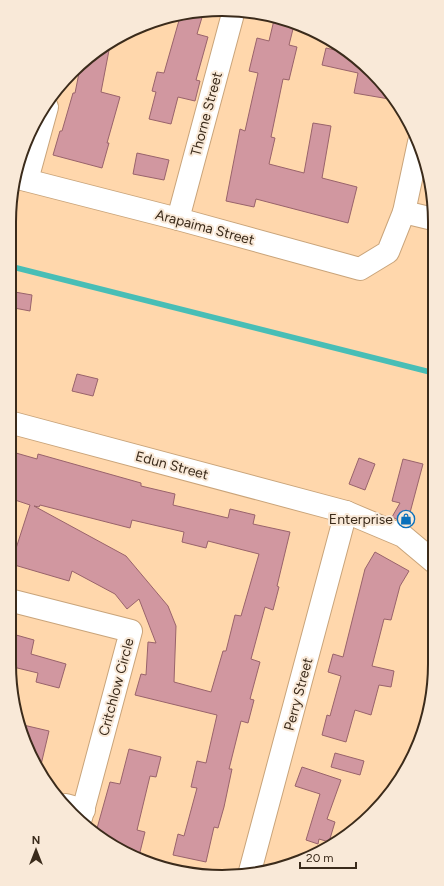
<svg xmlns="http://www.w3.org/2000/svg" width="444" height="886" font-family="Figtree,sans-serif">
	<rect width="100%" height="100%" fill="#ffd7ac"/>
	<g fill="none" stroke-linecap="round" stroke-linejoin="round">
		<polyline stroke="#48beb6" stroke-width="5.5" points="9,266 434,373"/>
	</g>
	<g fill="#d197a0" stroke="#99636b" fill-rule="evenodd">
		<polygon points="203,14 197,34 208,37 196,80 200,81 195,101 178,97 171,124 149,119 156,92 152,91 157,72 164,73 180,17"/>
		<polygon points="274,20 294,25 289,45 297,47 289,80 283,79 271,137 275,138 269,164 304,173 313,123 331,126 322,178 357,187 348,223 256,199 254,207 226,201 240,129 245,131 258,73 249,71 257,38 269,41"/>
		<polygon points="110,45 101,92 120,97 107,143 109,143 102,168 53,155 60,131 62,131 73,93 75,93 81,63"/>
		<polygon points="326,48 352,54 391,93 395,100 354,93 358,73 322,65"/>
		<polygon points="137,153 169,160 164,180 133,174"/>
		<polygon points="9,291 32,295 30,311 9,307"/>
		<polygon points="77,374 98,379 93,396 72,391"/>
		<path d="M9,451L37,459L38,454L141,483V486L175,494L173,505L228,518L230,509L255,515L253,524L290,532L277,586L279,587L273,610L265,607L251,659L260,662L250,699L254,700L248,723L241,721L229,769H232L224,807L218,828L214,827L206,862L173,855L178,834L184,836L197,788L191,787L197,761L206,763L217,715L135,695L141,674L146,675L148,642L156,643L139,599L127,609L115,594L72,571L69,581L11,564L30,505L9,498ZM40,505L130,528L132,520L184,532L182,542L206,548L208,541L259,554L241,616L235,615L226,651H223L211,692L174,682L176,626L168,606L126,556L34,506L39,507Z"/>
		<polygon points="359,458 375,464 365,490 349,484"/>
		<polygon points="403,459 423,464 407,524 392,517 400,503 392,501"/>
		<polygon points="375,552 409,571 400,586 391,620 384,619 372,666 394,671 391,687 379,685 371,715 355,710 346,742 322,735 327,715 330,716 341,676 328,672 333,654 343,657 365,569"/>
		<polygon points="9,633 34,640 31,654 66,664 59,688 36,682 38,673 9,666"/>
		<polygon points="19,724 49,731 40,769 20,733"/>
		<polygon points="129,749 161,757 156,777 150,776 137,830 145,832 139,856 115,848 96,832 110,782 120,784"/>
		<polygon points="335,753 364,761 360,775 331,767"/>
		<polygon points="302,767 341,780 327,819 335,822 329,842 319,839 318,844 306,840 320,794 295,786"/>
	</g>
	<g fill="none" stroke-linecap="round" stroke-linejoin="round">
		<defs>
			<g id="minor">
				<polyline points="18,178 178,219 360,269 388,252 404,212 419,142"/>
				<polyline points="27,180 47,107"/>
				<polyline points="404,212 433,219"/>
				<polyline points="178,219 234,10"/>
				<polyline points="9,422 346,512 403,536 434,562"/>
				<polyline points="9,600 131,631 81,818"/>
				<polyline points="66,805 84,810"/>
				<polyline points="249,875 346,512"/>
			</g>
		</defs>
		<use href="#minor" stroke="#c9a47a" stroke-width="24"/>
		<use href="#minor" stroke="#fff" stroke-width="22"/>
	</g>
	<defs>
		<symbol id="shop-ring" viewBox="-11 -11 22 22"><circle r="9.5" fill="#f9e9d8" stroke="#0970bb" stroke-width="1.5"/><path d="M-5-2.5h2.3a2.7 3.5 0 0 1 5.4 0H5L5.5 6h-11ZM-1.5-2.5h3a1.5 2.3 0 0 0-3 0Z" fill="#0970bb"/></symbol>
	</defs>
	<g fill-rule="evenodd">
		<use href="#shop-ring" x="396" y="509" width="20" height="20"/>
	</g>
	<g text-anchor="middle" stroke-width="4" stroke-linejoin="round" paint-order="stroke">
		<g font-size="14" fill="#3b2b1b" stroke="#f9e9d8">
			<text transform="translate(206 114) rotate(-75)" y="5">Thorne Street</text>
			<text transform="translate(205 227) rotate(15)" y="5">Arapaima Street</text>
			<text transform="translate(172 465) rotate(15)" y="5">Edun Street</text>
			<text transform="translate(116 687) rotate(-75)" y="5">Critchlow Circle</text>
			<text transform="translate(298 694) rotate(-75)" y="5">Perry Street</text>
		</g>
		<g font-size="14" fill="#3b2b1b" stroke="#f9e9d8" text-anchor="end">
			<text x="393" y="524">Enterprise</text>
		</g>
	</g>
	<path d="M0 0H444V886H0ZM222 16H222A206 206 0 0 1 428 222V664A206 206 0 0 1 222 870H222A206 206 0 0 1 16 664V222A206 206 0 0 1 222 16Z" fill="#f9e9d8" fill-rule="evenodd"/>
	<path fill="none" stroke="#3b2b1b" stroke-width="2" d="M222 16H222A206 206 0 0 1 428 222V664A206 206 0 0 1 222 870H222A206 206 0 0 1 16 664V222A206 206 0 0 1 222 16Z"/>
	<g transform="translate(36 850)" stroke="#f9e9d8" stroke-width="3" paint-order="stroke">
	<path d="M0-3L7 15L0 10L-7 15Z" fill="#3b2b1b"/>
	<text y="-6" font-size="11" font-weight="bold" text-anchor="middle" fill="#3b2b1b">N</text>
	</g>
	<path d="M300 862v6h56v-6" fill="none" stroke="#3b2b1b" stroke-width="2"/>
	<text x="306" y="862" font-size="12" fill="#3b2b1b" stroke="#f9e9d8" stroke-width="3" paint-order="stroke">20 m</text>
</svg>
